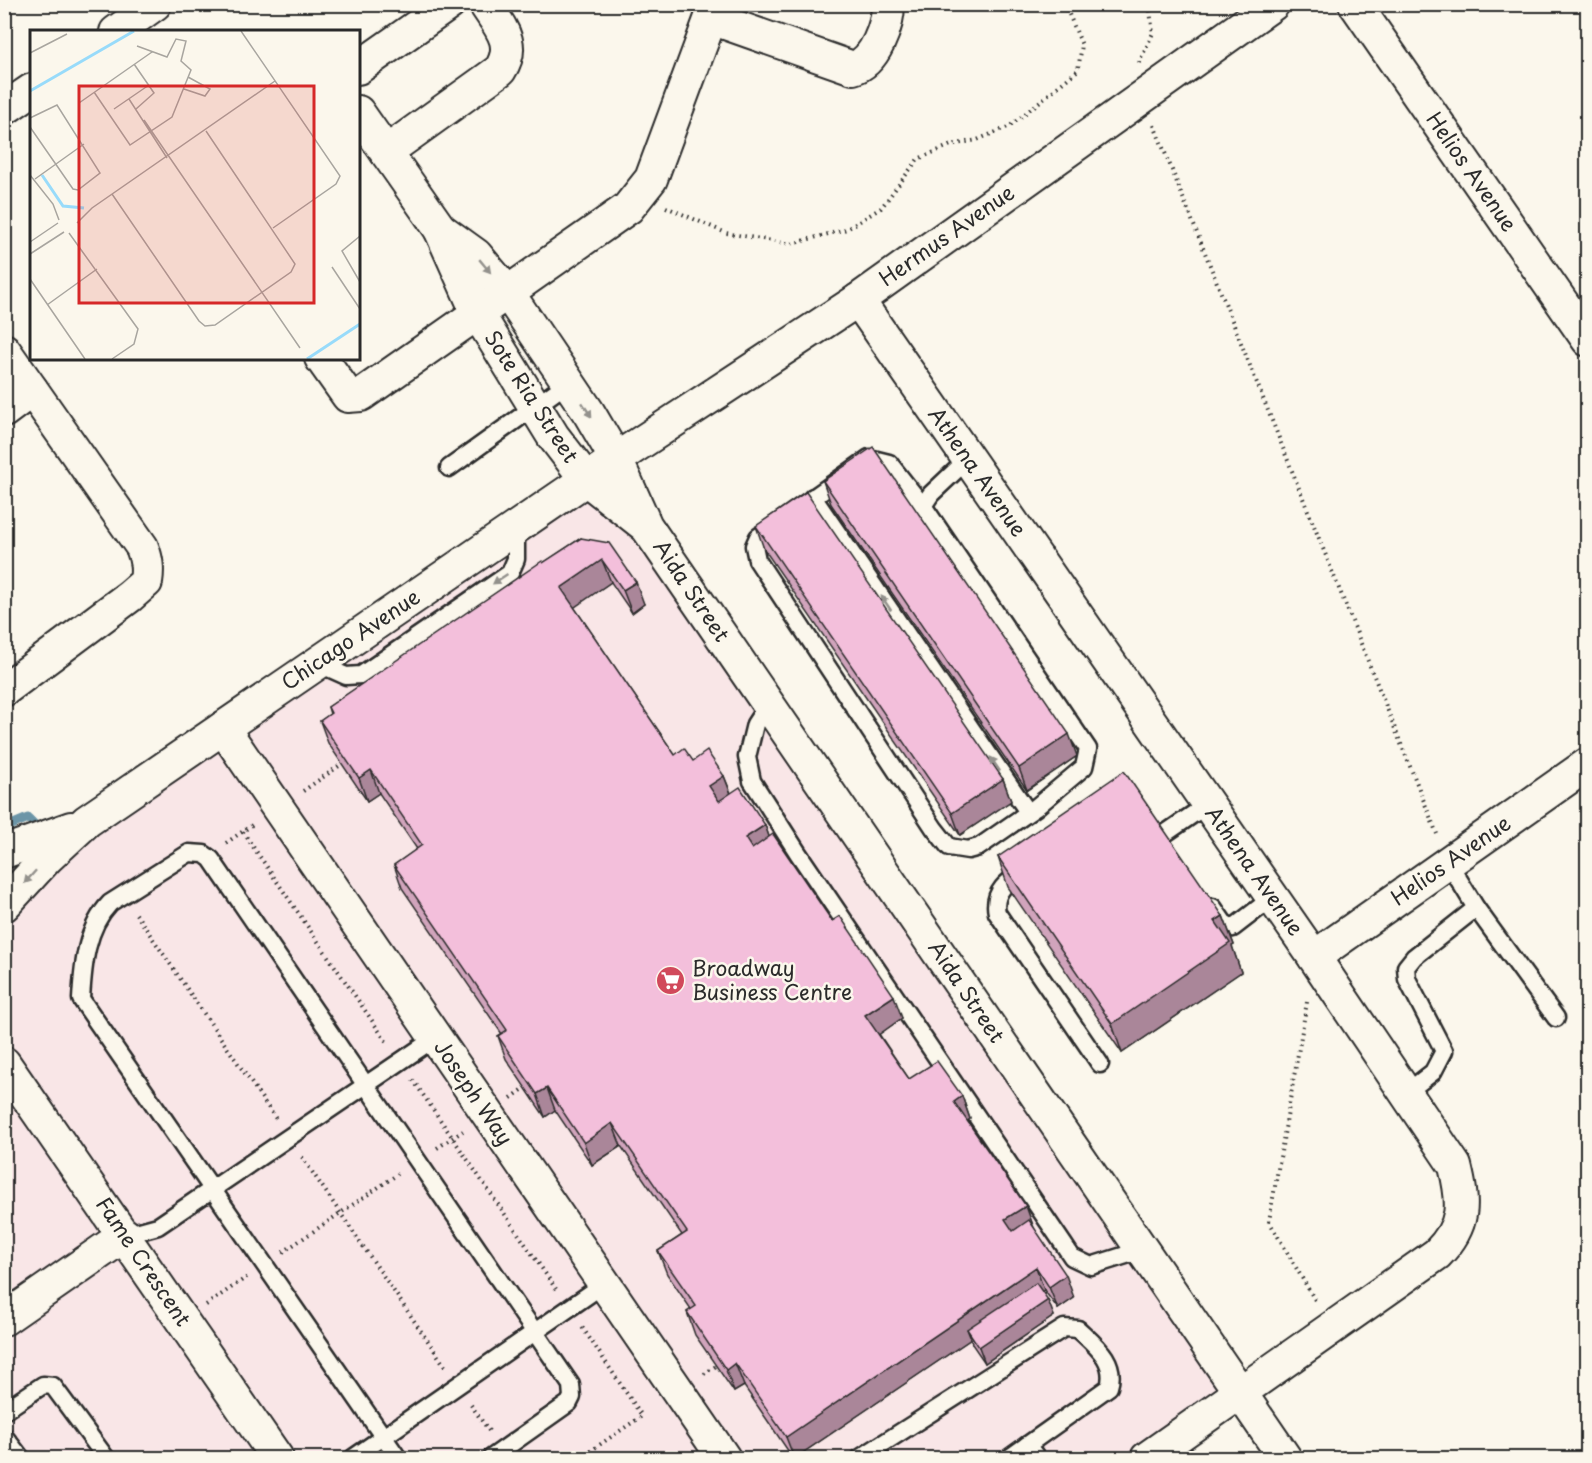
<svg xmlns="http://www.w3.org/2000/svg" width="1592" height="1463" font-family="'Playpen Sans',sans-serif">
	<rect width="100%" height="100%" fill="#fbf7ec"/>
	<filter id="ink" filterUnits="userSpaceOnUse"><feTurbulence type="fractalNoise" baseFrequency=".0167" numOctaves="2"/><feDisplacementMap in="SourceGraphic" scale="12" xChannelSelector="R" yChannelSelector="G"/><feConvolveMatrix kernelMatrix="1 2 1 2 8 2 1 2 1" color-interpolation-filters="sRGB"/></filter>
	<g filter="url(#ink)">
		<polygon fill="#f9e6e7" points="601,464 1237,1393 1144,1458 5,1458 5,871 221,726"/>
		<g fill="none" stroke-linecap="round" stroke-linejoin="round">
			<polyline stroke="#6c95a7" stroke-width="9" points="4,828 28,818 35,825"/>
			<defs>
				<g id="lane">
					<polygon points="869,458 889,463 926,510 1088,749 1084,767 1035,808 979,847 968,850 949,847 934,828 757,560 754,546 758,537"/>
					<polyline points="449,468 569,382"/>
					<polyline points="813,497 1028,812"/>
					<polyline points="923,506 931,494 968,459"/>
					<polyline points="317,663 346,676 361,675 510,573 516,559 516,527"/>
					<polyline points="768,704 755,724 747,757 752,781 798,853 1064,1245 1072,1257 1091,1266 1142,1250"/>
					<polyline points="1163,835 1208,804"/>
					<path d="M1024,870C1008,881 992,892 997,913L1100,1064"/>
					<polyline points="1213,907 1224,923 1233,928 1273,897"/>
					<polyline points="1476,908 1556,1018"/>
					<polyline points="1406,1093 1433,1072 1444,1051 1407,979 1406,967 1414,957 1476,908 1448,862"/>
					<polyline points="125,1235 158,1226 435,1038"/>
					<polyline points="4,1411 43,1385 53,1386 106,1458"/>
					<polyline points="4,1436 21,1458"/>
					<polyline points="1027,1445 1037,1458"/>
					<polyline points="353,1458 604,1284"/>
					<path d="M398,1458L81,999C83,965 86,928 110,903L189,853L204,854L211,859L571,1385L572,1397L569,1403L491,1458"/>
					<path d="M860,1458L1064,1328L1078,1329C1095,1345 1117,1361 1109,1387L1009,1458"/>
				</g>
				<g id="street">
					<polyline points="1355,4 1588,340"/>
					<path d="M711,18L853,68C875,62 888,26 888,4"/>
					<polyline points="116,32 155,4"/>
					<polyline points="358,68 449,4"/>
					<polyline points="4,109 32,90"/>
					<polyline points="358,112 440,229 478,314 553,436 586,479 643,524"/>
					<path d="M386,152L500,70C517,44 500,27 485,4"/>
					<polyline points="440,229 476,255 508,293 589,413 616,459 646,526 1285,1458"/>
					<path d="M858,300L1314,957L1455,1166C1464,1203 1466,1225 1437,1254L1147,1458"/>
					<path d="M4,350L142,547C147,560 148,569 146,582L130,596L4,690"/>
					<polyline points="321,358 348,396 361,395 628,208 651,179 716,4"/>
					<polyline points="4,411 32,390"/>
					<polyline points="223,728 724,1458"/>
					<polyline points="4,852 71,828"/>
					<polyline points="4,905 47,858 87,821 616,459 858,300 1273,4"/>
					<polyline points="1314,957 1588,764"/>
					<polyline points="4,1063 277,1458"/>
					<polyline points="4,1319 125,1235"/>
				</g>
			</defs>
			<use href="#lane" stroke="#2b2b2b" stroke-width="21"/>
			<use href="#street" stroke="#2b2b2b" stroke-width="36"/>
			<g stroke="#2b2b2b" stroke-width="4" stroke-dasharray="1.5 4.5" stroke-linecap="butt">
				<polyline points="1139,63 1153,33 1149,4"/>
				<polyline points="1154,125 1437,834"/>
				<polyline points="666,207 726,233 791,244 847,229 881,208 918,159 951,145 977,140 1010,126 1078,70 1082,45 1068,12 1060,4"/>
				<polyline points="303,791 342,764"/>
				<polyline points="243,832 388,1044"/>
				<polyline points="226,843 252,825"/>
				<polyline points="136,914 276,1119"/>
				<polyline points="1307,1002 1269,1221 1316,1302"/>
				<polyline points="413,1080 556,1289"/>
				<polyline points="511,1098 525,1088"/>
				<polyline points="437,1148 463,1131"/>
				<polyline points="302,1157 445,1366"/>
				<polyline points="283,1252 398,1174"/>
				<polyline points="206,1305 247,1277"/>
				<polyline points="704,1374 716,1366"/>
				<polyline points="471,1405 489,1431"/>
				<polyline points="580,1458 642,1416 582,1327"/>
			</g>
			<use href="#lane" stroke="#fbf7ec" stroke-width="16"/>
			<use href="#street" stroke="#fbf7ec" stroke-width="32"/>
		</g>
		<g fill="#d1a4bc" stroke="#2b2b2b" stroke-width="1.5">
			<polygon points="823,481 1077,756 1027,790 831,504"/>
			<polygon points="756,526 1003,779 1011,801 960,835 764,549"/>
			<polygon points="581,538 644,604 632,613 611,582 574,607 675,755 693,761 724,776 731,793 765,825 769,837 832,921 902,1018 879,1034 909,1079 962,1096 970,1119 967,1121 1026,1206 1033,1226 1074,1298 1058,1309 1044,1290 1042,1291 1054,1316 985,1363 972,1344 971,1339 795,1458 793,1458 744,1386 734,1392 695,1335 687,1312 691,1309 667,1274 658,1251 682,1235 621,1146 592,1165 555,1110 545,1117 506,1059 498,1036 502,1034 402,888 394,865 417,849 379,793 367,801 328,743 320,721 330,714 328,707"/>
			<polygon points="998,857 1223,916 1234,945 1232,946 1241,972 1122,1053 1008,887"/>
		</g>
		<g fill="#aa8699" stroke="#2b2b2b" stroke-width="1.5">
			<polygon points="602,560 611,582 569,611 561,588"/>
			<polygon points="636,582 644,604 632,613 623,590"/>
			<polygon points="1069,734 1077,756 1027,790 1019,768"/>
			<polygon points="371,770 379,793 367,801 359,778"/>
			<polygon points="724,776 733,799 718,809 709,786"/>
			<polygon points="1003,779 1011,801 960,835 952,813"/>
			<polygon points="765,825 773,848 754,861 745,838"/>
			<polygon points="1223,916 1234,945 1232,946 1241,972 1122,1053 1112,1024 1215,921"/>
			<polygon points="894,996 902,1018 874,1038 865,1015"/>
			<polygon points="547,1088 555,1110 545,1117 537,1094"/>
			<polygon points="962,1096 970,1119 963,1124 954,1102"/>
			<polygon points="612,1123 621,1146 592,1165 584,1143"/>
			<polygon points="1026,1206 1034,1228 1014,1242 1005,1219"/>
			<polygon points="1036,1267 1044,1290 973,1338 967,1329 971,1339 795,1458 794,1458 786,1437"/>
			<polygon points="1066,1275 1074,1298 1058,1309 1049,1287"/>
			<polygon points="1048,1300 1054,1316 985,1363 979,1347"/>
			<polygon points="735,1363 744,1386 734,1392 726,1370"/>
		</g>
		<g fill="#f3bfdb" stroke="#2b2b2b" stroke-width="1.5">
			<polygon points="873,447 1069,734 1019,768 823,481"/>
			<polygon points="806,492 1003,779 952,813 756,526"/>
			<polygon points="581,538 609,543 636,582 623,590 602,560 561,588 675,755 684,748 693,761 707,751 724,776 709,786 719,801 740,787 765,825 745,838 752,849 773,834 832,921 840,916 894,996 865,1015 909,1079 937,1061 962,1096 954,1102 1026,1206 1005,1219 1013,1231 1029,1220 1066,1275 1049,1287 1036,1267 786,1437 735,1363 726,1370 687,1312 696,1306 658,1251 687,1232 612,1123 584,1143 547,1088 537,1094 498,1036 507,1030 394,865 422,845 371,770 359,778 320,721 331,713 328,707 542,561 543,563"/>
			<polygon points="1124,771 1223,916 1215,921 1230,943 1112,1024 998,857"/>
			<polygon points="1036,1283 1048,1300 979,1347 967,1329"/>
		</g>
		<defs><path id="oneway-solid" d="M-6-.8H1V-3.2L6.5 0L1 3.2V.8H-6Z" transform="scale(1.5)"/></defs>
		<g fill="#93918c">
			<use href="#oneway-solid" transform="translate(485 266) rotate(50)"/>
			<use href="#oneway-solid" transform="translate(587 410) rotate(57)"/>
			<use href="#oneway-solid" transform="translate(500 579) rotate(146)"/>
			<use href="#oneway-solid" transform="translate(886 603) rotate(-124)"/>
			<use href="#oneway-solid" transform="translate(995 764) rotate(-124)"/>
			<use href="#oneway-solid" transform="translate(30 877) rotate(132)"/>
		</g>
	</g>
	<defs>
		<symbol id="supermarket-disc" viewBox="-11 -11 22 22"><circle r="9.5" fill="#d1495b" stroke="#fbf7ec"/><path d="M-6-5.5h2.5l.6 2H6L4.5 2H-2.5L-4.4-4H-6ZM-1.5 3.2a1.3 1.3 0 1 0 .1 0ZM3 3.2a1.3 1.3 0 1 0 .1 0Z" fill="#fff"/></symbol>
	</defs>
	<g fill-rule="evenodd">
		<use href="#supermarket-disc" x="654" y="964" width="33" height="33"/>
	</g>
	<g text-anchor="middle" stroke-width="5" stroke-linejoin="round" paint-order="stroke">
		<g font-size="21" fill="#2b2b2b" stroke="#fbf7ec">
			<text transform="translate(1471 172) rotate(55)" y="7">Helios Avenue</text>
			<text transform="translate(947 236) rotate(-35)" y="7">Hermus Avenue</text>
			<text transform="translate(531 397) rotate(57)" y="7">Sote Ria Street</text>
			<text transform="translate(977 472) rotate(55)" y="7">Athena Avenue</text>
			<text transform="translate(691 591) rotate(56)" y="7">Aida Street</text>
			<text transform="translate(351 640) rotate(-34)" y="7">Chicago Avenue</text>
			<text transform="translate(1451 861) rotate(-35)" y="7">Helios Avenue</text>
			<text transform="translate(1254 871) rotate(55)" y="7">Athena Avenue</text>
			<text transform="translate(966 992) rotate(56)" y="7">Aida Street</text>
			<text transform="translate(473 1093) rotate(56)" y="7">Joseph Way</text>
			<text transform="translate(143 1262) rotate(56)" y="7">Fame Crescent</text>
		</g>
		<g font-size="21" fill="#2b2b2b" stroke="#fbf7ec" text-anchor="start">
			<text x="692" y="976">Broadway<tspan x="692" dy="24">Business Centre</tspan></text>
		</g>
	</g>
	<g transform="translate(30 30)">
		<rect width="330" height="330" fill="#fbf7ec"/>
		<path fill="none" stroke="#98dbfa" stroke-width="3" d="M0,61L104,1M12,145L33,176L54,178M277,329L330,294"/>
		<path fill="none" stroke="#a8a59f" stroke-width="1.5" d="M211,1L310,146L306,154L243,198M0,23L37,4M104,34L124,63L106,79M154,59L175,66L180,59L158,47M64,62L100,115L142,87L161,40L151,31L156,11L146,9L137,27L107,16M99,69L137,128M49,73L122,22M84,79L119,55M0,88L27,75L70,143L48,160L43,159L0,97M114,90L270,318M0,145L23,174L29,190M5,149L54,114M82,164L169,291L175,296L185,295L261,242L265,234L176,101M47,193L62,178L245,51M39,203L108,299L104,314L82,329M330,206L312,221L330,252M0,212L28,193M0,224L34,202M302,237L330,279M0,249L55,329M17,275L67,239"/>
		<path fill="#d62828" fill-opacity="0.15" stroke="#d62828" stroke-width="3" d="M49,56H284V273H49Z"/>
		<rect width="330" height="330" fill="none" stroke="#2b2b2b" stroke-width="3"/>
	</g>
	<rect width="1592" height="1463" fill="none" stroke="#fbf7ec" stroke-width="24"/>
	<rect x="12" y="12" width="1568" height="1439" fill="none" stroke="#2b2b2b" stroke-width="2" filter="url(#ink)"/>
</svg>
